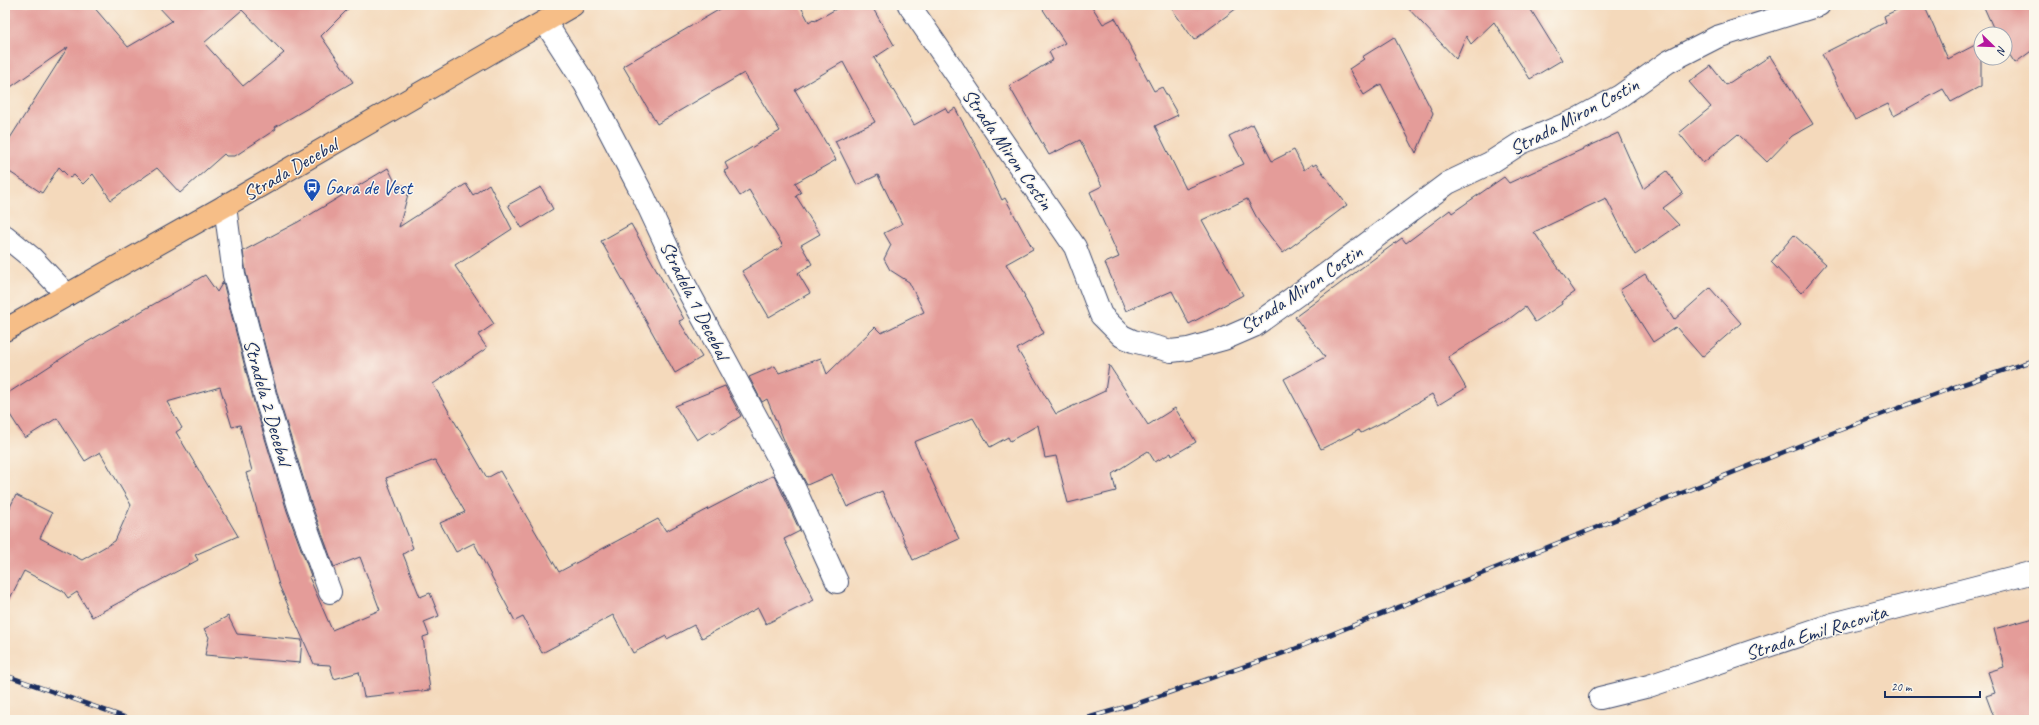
<svg xmlns="http://www.w3.org/2000/svg" width="2039" height="725" font-family="Caveat,sans-serif">
	<rect width="100%" height="100%" fill="#fbf7ec"/>
	<filter id="ink" filterUnits="userSpaceOnUse"><feTurbulence type="fractalNoise" baseFrequency=".025" numOctaves="2"/><feDisplacementMap in="SourceGraphic" scale="8" xChannelSelector="R" yChannelSelector="G"/><feConvolveMatrix kernelMatrix="1 2 1 2 8 2 1 2 1" color-interpolation-filters="sRGB"/></filter>
	<filter id="wash" filterUnits="userSpaceOnUse"><feTurbulence type="fractalNoise" baseFrequency=".012" numOctaves="4" result="noise"/><feDisplacementMap in="SourceGraphic" scale="16" xChannelSelector="R" yChannelSelector="G"/><feGaussianBlur stdDeviation="0.9" result="paint"/><feColorMatrix in="noise" values="0 0 0 0 0 0 0 0 0 0 0 0 0 0 0 0 0 1.4 0 .05"/><feComposite in="paint" operator="in"/></filter>
	<g filter="url(#wash)">
		<rect width="100%" height="100%" fill="#f4d9bb"/>
		<g id="blocks">
			<g fill="#e49c99" fill-rule="evenodd">
				<path d="M5,5H92L128,47L172,21L157,5H352L321,36L353,82L275,127L276,129L235,156H226L224,154L180,193L157,168L111,200L93,174L83,184L74,175L70,178L59,167L42,193L5,169V146L68,47L5,91ZM242,10L284,53L243,86L204,43Z"/>
				<polygon points="727,5 800,5 809,22 813,19 815,21 843,5 871,5 894,45 874,58 914,125 945,108 948,113 955,108 979,152 1002,200 1005,198 1033,249 1006,264 1025,296 1024,297 1044,333 1017,349 1056,414 1105,391 1109,365 1148,425 1175,408 1196,442 1172,456 1171,453 1155,462 1148,451 1112,474 1116,491 1068,503 1056,456 1045,458 1038,425 1010,441 1008,437 990,447 973,418 914,442 959,539 913,560 882,491 847,507 832,474 807,485 786,445 767,399 762,402 749,377 775,366 779,373 821,358 827,374 875,327 881,333 924,312 909,282 890,270 884,259 891,245 884,233 902,224 878,175 857,185 835,141 875,122 843,62 795,90 836,160 795,183 801,193 796,196 820,234 801,245 812,264 798,273 810,293 769,317 742,271 783,246 749,190 740,196 724,171 728,169 725,163 780,131 744,73 657,124 623,66"/>
				<polygon points="1040,5 1091,5 1103,24 1115,18 1154,91 1162,87 1178,115 1155,126 1186,189 1244,164 1229,136 1253,124 1272,161 1294,150 1304,170 1312,164 1313,166 1316,164 1347,205 1283,253 1259,222 1247,199 1202,220 1243,295 1189,324 1172,291 1126,311 1105,263 1119,257 1090,192 1102,186 1080,140 1049,155 1009,86 1053,60 1049,52 1065,43"/>
				<polygon points="1169,5 1241,5 1194,40"/>
				<polygon points="1405,5 1528,5 1562,60 1530,79 1494,22 1471,44 1466,36 1456,59"/>
				<polygon points="1907,5 1924,5 1948,59 1981,42 1981,86 1951,102 1943,89 1894,116 1888,104 1855,120 1822,54 1886,22 1884,16"/>
				<polygon points="1983,5 2034,5 2034,49 2015,63 2005,48 2005,34 1996,34"/>
				<polygon points="1394,37 1433,113 1416,153 1381,84 1364,95 1349,69 1364,59 1362,57"/>
				<polygon points="1770,56 1813,124 1792,136 1767,162 1738,134 1703,163 1679,133 1711,107 1689,82 1711,66 1726,85"/>
				<polygon points="1618,133 1643,189 1667,171 1683,193 1663,208 1679,225 1635,255 1606,198 1534,232 1575,292 1561,302 1562,304 1535,322 1525,307 1505,322 1448,357 1466,388 1438,405 1432,394 1393,417 1361,433 1359,430 1321,449 1284,379 1325,357 1295,317 1402,238 1406,243 1450,210 1452,213 1504,177 1509,183"/>
				<polygon points="388,168 396,184 410,187 399,227 466,184 473,195 489,184 512,229 455,266 494,324 478,335 487,348 433,384 487,478 500,471 559,572 658,519 666,531 774,475 800,531 784,539 814,600 766,624 758,608 702,638 694,625 667,639 666,636 633,653 613,615 542,653 523,617 515,621 474,543 456,552 440,523 465,512 435,460 386,478 413,548 403,554 420,597 430,593 439,616 424,622 429,635 423,637 430,690 364,697 359,672 334,679 330,665 314,664 279,585 246,473 252,471 240,425 232,427 220,387 167,402 182,428 176,432 238,536 195,555 198,560 92,617 77,592 68,598 63,591 24,571 5,608 5,517 16,495 52,513 40,538 82,560 115,541 131,505 100,452 85,461 57,418 25,438 5,407 5,395 82,345 205,275 217,292 223,282 254,402 287,511 311,576 309,577 332,630 380,610 360,557 334,567 311,503 278,396 246,273 243,251 298,222"/>
				<polygon points="541,187 553,209 522,228 508,205"/>
				<polygon points="631,224 684,319 679,321 702,357 675,373 601,241"/>
				<polygon points="1794,235 1826,264 1801,293 1771,262"/>
				<polygon points="1645,274 1674,320 1710,288 1741,323 1702,357 1676,327 1653,342 1620,290"/>
				<polygon points="725,386 741,416 713,434 711,431 697,440 675,406"/>
				<polygon points="228,616 237,634 302,640 300,663 205,655 209,637 204,629"/>
				<polygon points="2034,618 2034,720 1995,720 1986,696 1995,693 1988,672 2004,667 1994,629"/>
			</g>
		</g>
	</g>
	<g filter="url(#ink)">
		<use href="#blocks" fill-opacity="0" stroke="#3c486c" stroke-width="1"/>
		<g fill="none" stroke-linecap="round" stroke-linejoin="round">
			<defs>
				<g id="minor">
					<polyline points="909,5 1075,247 1101,315 1122,336 1133,341 1171,351 1188,349 1224,339 1254,326 1329,272 1448,183 1490,163 1521,143 1576,120 1620,96 1668,62 1717,37 1819,5"/>
					<polyline points="545,22 585,84 643,195 684,283 793,485 837,582"/>
					<polyline points="225,206 234,275 266,399 299,507 330,592"/>
					<polyline points="5,236 32,258 67,295"/>
					<polyline points="1600,698 1649,686 1833,624 2034,572"/>
				</g>
				<polyline id="primary" points="5,330 225,206 573,5"/>
			</defs>
			<use href="#minor" stroke="#3c486c" stroke-width="24"/>
			<use href="#primary" stroke="#3c486c" stroke-width="24"/>
			<use href="#minor" stroke="#fff" stroke-width="22"/>
			<use href="#primary" stroke="#f6be87" stroke-width="22"/>
			<defs>
				<g id="rail">
					<polyline points="5,675 133,720"/>
					<polyline points="1080,720 1139,703 1292,650 1816,439 1952,388 2034,360"/>
				</g>
			</defs>
			<use href="#rail" stroke="#1b2f5e" stroke-width="4.5"/>
			<use href="#rail" stroke="#fbf7ec" stroke-width="3" stroke-dasharray="9" stroke-linecap="butt"/>
		</g>
	</g>
	<defs>
		<symbol id="bus-pin" viewBox="-11 -11 22 30"><path d="M0 17L-7.5 6A9.5 9.5 0 1 1 7.5 6Z" fill="#1a4fb4" stroke="#fbf7ec"/><path d="M-5-6H5V4H4V6H2V4H-2V6H-4V4H-5ZM-3.5-4V0h7V-4ZM-3.5 1.2v1.5H-2V1.2ZM2 1.2v1.5H3.5V1.2Z" fill="#fff"/></symbol>
	</defs>
	<g fill-rule="evenodd">
		<use href="#bus-pin" x="302" y="177" width="20" height="27"/>
	</g>
	<g text-anchor="middle" stroke-width="3" stroke-linejoin="round" paint-order="stroke">
		<g font-size="20" fill="#1b2f5e" stroke="#fbf7ec">
			<text transform="translate(1574 116) rotate(-28)" y="7">Strada Miron Costin</text>
			<text transform="translate(1008 149) rotate(55)" y="7">Strada Miron Costin</text>
			<text transform="translate(290 169) rotate(-30)" y="7">Strada Decebal</text>
			<text transform="translate(1301 289) rotate(-34)" y="7">Strada Miron Costin</text>
			<text transform="translate(695 300) rotate(63)" y="7">Stradela 1 Decebal</text>
			<text transform="translate(268 402) rotate(74)" y="7">Stradela 2 Decebal</text>
			<text transform="translate(1816 632) rotate(-17)" y="7">Strada Emil Racovița</text>
		</g>
		<g font-size="20" fill="#164399" stroke="#fbf7ec" text-anchor="start">
			<text x="325" y="194">Gara de Vest</text>
		</g>
	</g>
	<rect width="2039" height="725" fill="none" stroke="#fbf7ec" stroke-width="20"/>
	<g transform="translate(1993 46) rotate(113)"><circle r="19" fill="#fbf7ec" stroke="#a1a7b3"/>
	<path d="M0-3L7 15L0 10L-7 15Z" fill="#b5179e"/>
	<text y="-6" font-size="11" font-weight="bold" text-anchor="middle" fill="#1b2f5e">N</text>
	</g>
	<path d="M1885 691v6h95v-6" fill="none" stroke="#1b2f5e" stroke-width="2"/>
	<text x="1891" y="691" font-size="12" fill="#1b2f5e" stroke="#fbf7ec" stroke-width="3" paint-order="stroke">20 m</text>
</svg>
